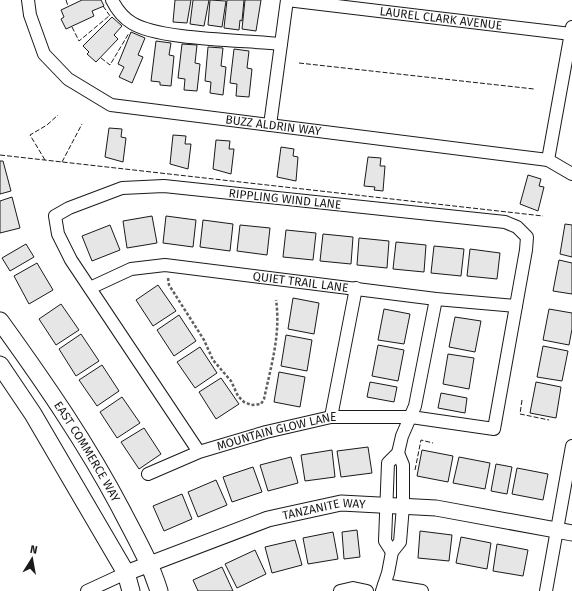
<svg xmlns="http://www.w3.org/2000/svg" width="572" height="591" font-family="'Fira Sans',sans-serif">
	<rect width="100%" height="100%" fill="#fff"/>
	<g fill="#e6e6e6" stroke="#1a1a1a">
		<polygon points="82,0 101,0 104,6 92,11 94,16 66,29 61,19 64,17 61,10"/>
		<polygon points="175,0 191,0 187,23 173,22"/>
		<polygon points="193,0 209,0 204,26 190,24"/>
		<polygon points="210,0 226,1 222,27 208,25"/>
		<polygon points="227,0 244,0 242,21 240,20 239,30 224,28"/>
		<polygon points="245,0 261,0 256,31 242,29"/>
		<polygon points="112,17 122,26 114,35 118,39 96,62 87,54 89,52 83,46"/>
		<polygon points="131,32 145,38 138,55 143,57 132,83 119,77 124,67 118,64"/>
		<polygon points="156,41 171,43 169,55 174,56 171,86 160,85 160,82 151,81"/>
		<polygon points="182,44 197,45 195,63 200,64 197,91 184,90 185,79 178,78"/>
		<polygon points="208,47 223,48 221,66 226,67 223,95 210,93 211,82 205,81"/>
		<polygon points="234,49 249,51 247,68 252,69 249,97 236,96 237,84 230,83"/>
		<polygon points="109,128 122,129 121,137 126,138 123,162 105,157"/>
		<polygon points="173,135 186,136 185,144 191,144 188,169 170,164"/>
		<polygon points="216,140 230,141 229,149 234,149 231,174 213,169"/>
		<polygon points="281,147 294,149 293,156 298,157 296,181 277,177"/>
		<polygon points="368,157 381,158 380,166 385,166 383,191 374,190 375,187 364,186"/>
		<polygon points="0,161 3,161 11,191 0,194"/>
		<polygon points="528,175 541,179 539,186 544,187 538,211 520,204"/>
		<polygon points="12,197 20,228 0,233 0,201"/>
		<polygon points="152,216 157,243 127,248 123,221"/>
		<polygon points="166,216 196,220 193,247 163,243"/>
		<polygon points="203,220 233,224 230,251 200,247"/>
		<polygon points="565,224 572,225 572,257 560,254"/>
		<polygon points="110,225 120,250 92,261 82,236"/>
		<polygon points="240,225 270,228 267,255 237,251"/>
		<polygon points="286,230 316,233 313,260 283,257"/>
		<polygon points="323,234 353,237 351,264 320,261"/>
		<polygon points="359,238 389,241 387,268 357,265"/>
		<polygon points="396,242 426,245 424,272 393,269"/>
		<polygon points="26,244 34,257 10,271 2,258"/>
		<polygon points="434,246 464,249 461,276 431,273"/>
		<polygon points="470,249 500,253 497,279 467,276"/>
		<polygon points="559,260 572,263 572,294 553,291"/>
		<polygon points="37,263 53,290 29,304 14,276"/>
		<polygon points="158,285 176,311 153,326 136,300"/>
		<polygon points="293,298 319,303 314,334 288,329"/>
		<polygon points="61,304 79,330 56,345 39,319"/>
		<polygon points="384,309 410,314 404,344 378,340"/>
		<polygon points="549,309 572,313 572,329 569,345 543,340"/>
		<polygon points="179,315 196,341 174,356 157,330"/>
		<polygon points="455,317 481,321 475,352 449,347"/>
		<polygon points="81,334 99,361 76,376 59,349"/>
		<polygon points="286,335 312,340 307,371 281,366"/>
		<polygon points="378,345 404,350 398,381 372,376"/>
		<polygon points="543,346 568,351 562,381 537,377"/>
		<polygon points="200,347 217,373 195,388 177,362"/>
		<polygon points="448,354 474,358 469,389 443,384"/>
		<polygon points="102,365 119,391 97,406 79,380"/>
		<polygon points="279,372 305,377 300,407 274,402"/>
		<polygon points="221,378 239,404 216,419 199,392"/>
		<polygon points="370,382 397,387 394,402 367,397"/>
		<polygon points="536,382 561,387 556,418 530,413"/>
		<polygon points="441,393 467,398 465,413 438,408"/>
		<polygon points="122,397 140,423 117,438 100,412"/>
		<polygon points="144,428 161,454 139,469 121,442"/>
		<polygon points="368,447 372,473 341,477 337,451"/>
		<polygon points="332,450 335,477 305,481 301,455"/>
		<polygon points="422,450 453,456 448,482 417,476"/>
		<polygon points="291,457 298,483 268,491 260,465"/>
		<polygon points="459,457 490,463 485,489 453,483"/>
		<polygon points="496,464 512,467 507,494 491,491"/>
		<polygon points="253,467 262,492 232,502 223,477"/>
		<polygon points="517,468 548,474 543,500 512,494"/>
		<polygon points="216,480 227,505 198,517 188,492"/>
		<polygon points="182,494 192,519 164,531 153,506"/>
		<polygon points="357,530 360,557 344,559 342,532"/>
		<polygon points="420,531 452,535 449,561 418,558"/>
		<polygon points="333,532 338,559 308,564 303,538"/>
		<polygon points="461,537 491,543 487,569 456,563"/>
		<polygon points="295,540 302,565 272,573 265,547"/>
		<polygon points="497,544 528,550 523,576 493,571"/>
		<polygon points="255,550 266,574 237,588 225,564"/>
		<polygon points="222,567 233,591 198,591 193,580"/>
	</g>
	<g fill="none" stroke-linecap="round" stroke-linejoin="round">
		<defs>
			<g id="minor">
				<path id="s1" d="M28,0L30,15L44,54L68,79L111,105L548,160L572,174"/>
				<path d="M112,0C117,10 122,17 132,23C159,40 245,40 281,44"/>
				<path id="s2" d="M287,0L571,34"/>
				<polyline points="270,125 287,0"/>
				<polyline points="548,160 572,27"/>
				<path id="s3" d="M90,288L131,269L165,265L436,299L516,306"/>
				<polyline points="331,417 356,288"/>
				<path id="s4" d="M148,474L199,452L266,432L331,417H411L494,429L526,250L527,237L517,227L505,222L164,186L122,188L69,208L55,216L58,234L71,260L199,452"/>
				<polyline points="392,552 385,541 388,463 398,453 402,436 415,406 436,299"/>
				<polyline points="384,585 422,591"/>
				<polyline points="87,591 126,573"/>
				<polyline points="340,591 353,588 367,591"/>
				<polyline points="382,591 388,573 392,552 400,542 403,506 403,465 398,453"/>
				<polyline points="546,591 572,446"/>
			</g>
			<g id="tertiary">
				<path id="s5" d="M126,573L268,519L341,503L436,508L572,533"/>
			</g>
			<g id="secondary">
				<path id="s6" d="M0,321C44,382 87,444 122,511C136,538 150,562 159,591"/>
				<polyline points="0,365 33,414 126,573 131,591"/>
			</g>
		</defs>
		<use href="#minor" stroke="#1a1a1a" stroke-width="14"/>
		<use href="#tertiary" stroke="#1a1a1a" stroke-width="17"/>
		<use href="#secondary" stroke="#1a1a1a" stroke-width="19"/>
		<path stroke="#5f5f5f" stroke-width="2.5" stroke-dasharray="3 2" stroke-linecap="butt" d="M168,278L169,285L204,340L213,360L231,381L238,396L244,402L251,405L261,404L264,399C271,366 281,334 276,300"/>
		<use href="#minor" stroke="#fff" stroke-width="12"/>
		<use href="#tertiary" stroke="#fff" stroke-width="15"/>
		<use href="#secondary" stroke="#fff" stroke-width="17"/>
		<g stroke="#1a1a1a" stroke-width="1" stroke-dasharray="5 2" stroke-linecap="butt">
			<polyline points="66,0 68,6"/>
			<polyline points="103,6 110,16"/>
			<polyline points="72,27 79,41 109,16"/>
			<polyline points="101,58 110,65 129,33"/>
			<polyline points="299,63 534,89"/>
			<polyline points="0,155 543,216"/>
			<polyline points="45,160 30,135 47,125 58,115"/>
			<polyline points="62,162 82,124"/>
			<polyline points="522,400 520,414 549,420"/>
			<polyline points="415,470 421,440 433,443"/>
		</g>
	</g>
	<g text-anchor="middle" stroke-width="3" stroke-linejoin="round" paint-order="stroke">
		<g font-size="12" fill="#1a1a1a" stroke="#fff">
			<text dy="4" stroke="none"><textPath href="#s2" startOffset="155">LAUREL CLARK AVENUE</textPath></text>
			<text dy="4" stroke="none"><textPath href="#s1" startOffset="305">BUZZ ALDRIN WAY</textPath></text>
			<text transform="translate(285 199) rotate(6)" y="4">RIPPLING WIND LANE</text>
			<text dy="4" stroke="none"><textPath href="#s3" startOffset="216">QUIET TRAIL LANE</textPath></text>
			<text dy="4" stroke="none"><textPath href="#s4" startOffset="136">MOUNTAIN GLOW LANE</textPath></text>
			<text dy="4" stroke="none"><textPath href="#s6" startOffset="157">EAST COMMERCE WAY</textPath></text>
			<text dy="4" stroke="none"><textPath href="#s5" startOffset="209">TANZANITE WAY</textPath></text>
		</g>
	</g>
	<g transform="translate(32 559) rotate(11)" stroke="#ffffff" stroke-width="3" paint-order="stroke">
	<path d="M0-3L7 15L0 10L-7 15Z" fill="#1a1a1a"/>
	<text y="-6" font-size="11" font-weight="bold" text-anchor="middle" fill="#1a1a1a">N</text>
	</g>
</svg>
